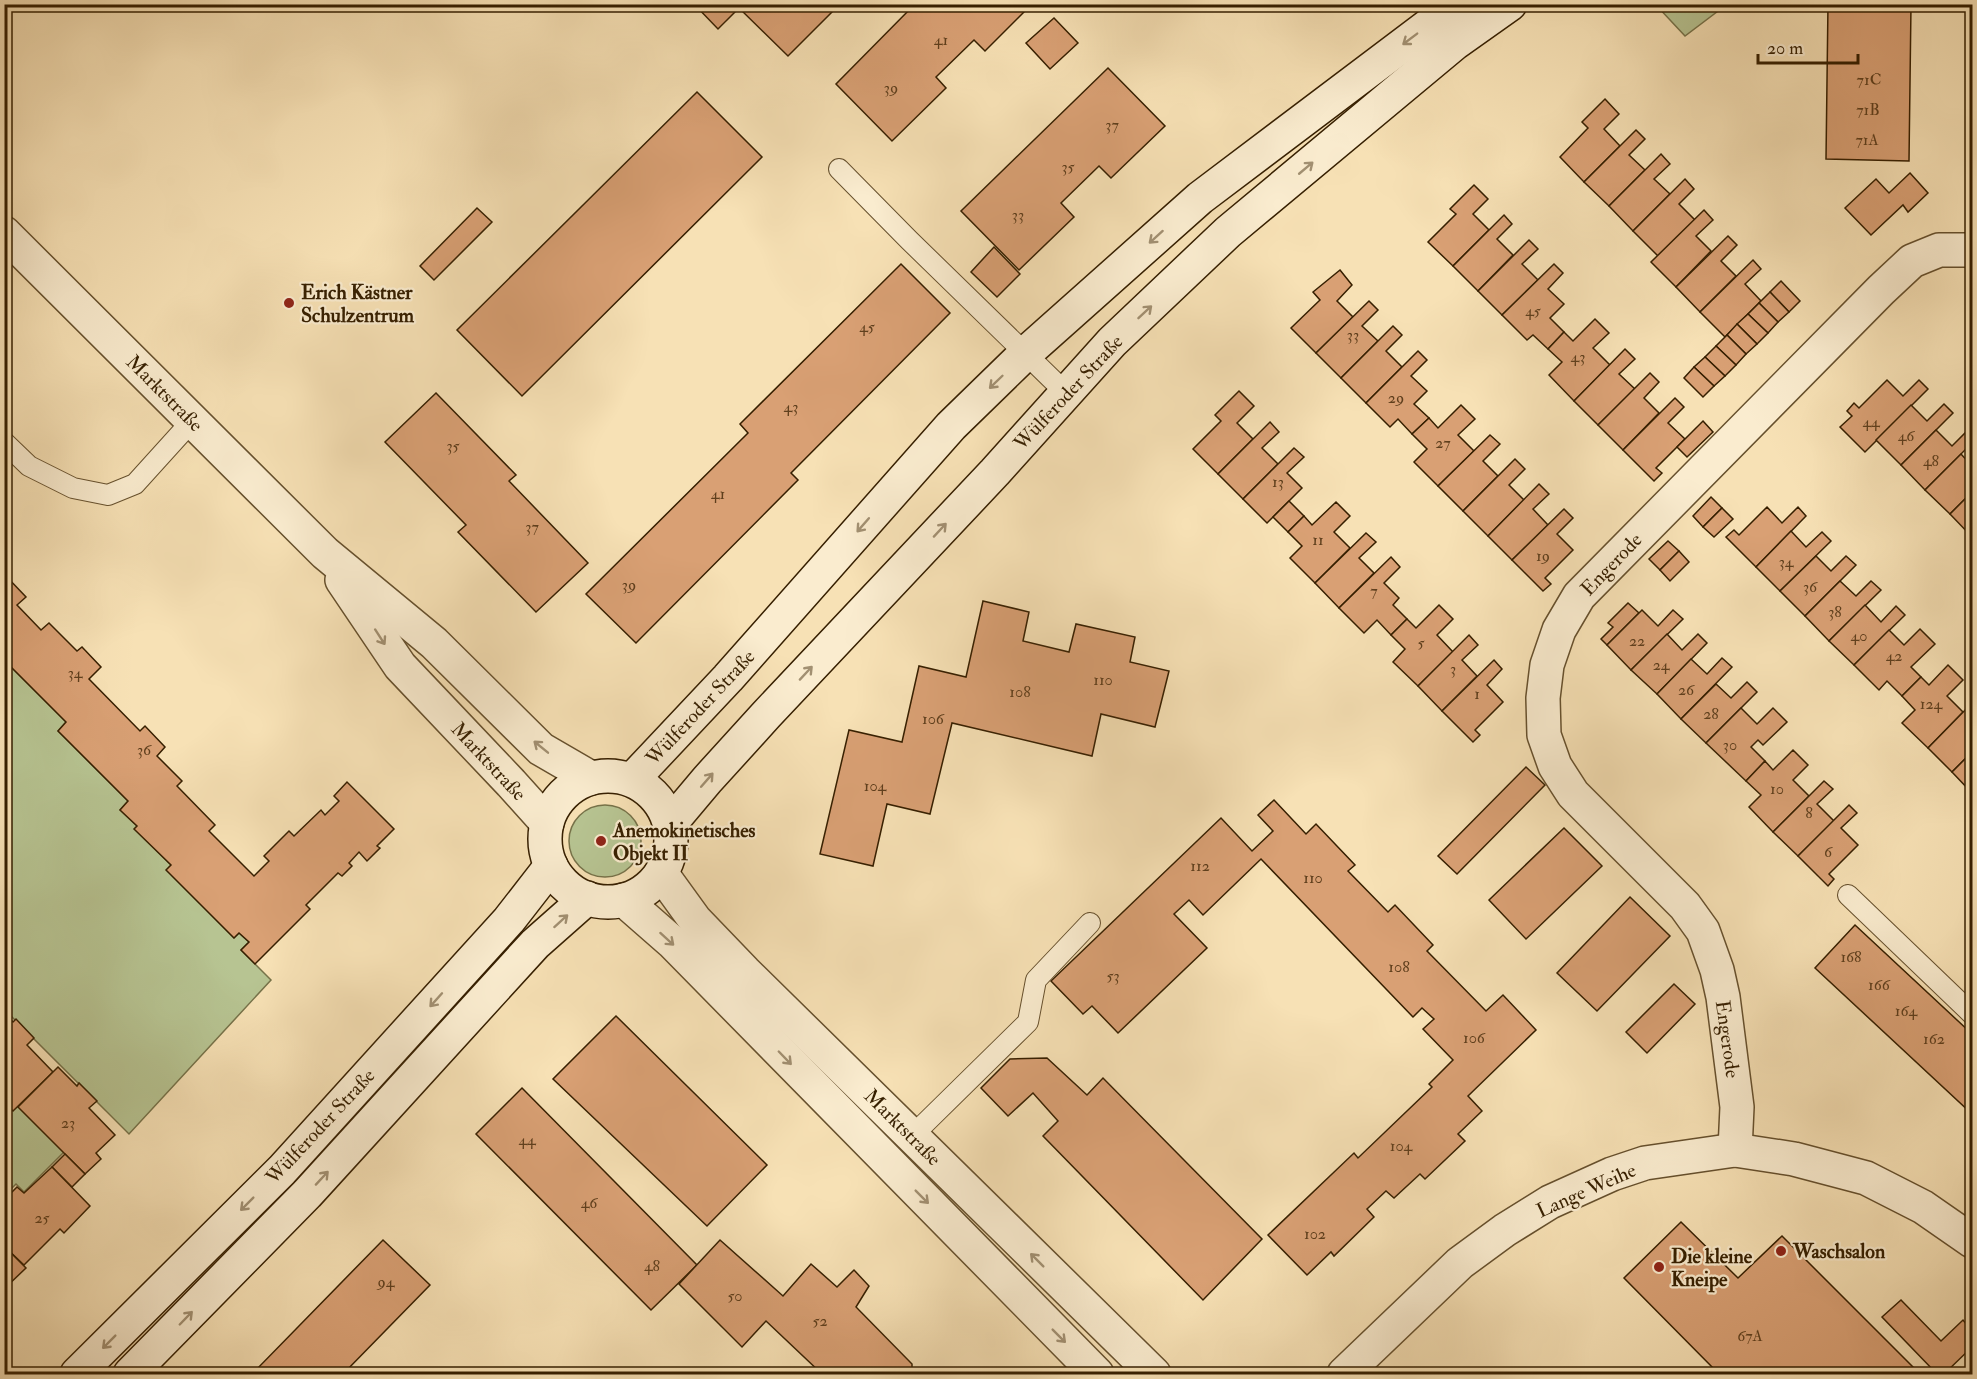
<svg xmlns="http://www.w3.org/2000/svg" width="1977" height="1379" font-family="'IM FELL Double Pica',serif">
	<rect width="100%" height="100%" fill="#f7e1b5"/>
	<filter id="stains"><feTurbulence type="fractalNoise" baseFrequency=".00333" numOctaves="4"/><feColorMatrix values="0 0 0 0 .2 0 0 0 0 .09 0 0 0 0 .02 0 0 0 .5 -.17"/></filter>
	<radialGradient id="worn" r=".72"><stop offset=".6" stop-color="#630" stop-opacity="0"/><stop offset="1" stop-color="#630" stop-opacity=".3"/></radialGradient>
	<g fill="#b7c492" stroke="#767249" stroke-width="1.5">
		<polygon points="1656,5 1726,5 1685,36"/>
		<polygon points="10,666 66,722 58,731 128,801 120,810 137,826 135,829 171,865 167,870 234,938 239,933 249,942 241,950 271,980 129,1134 5,1010 4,670"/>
		<circle cx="605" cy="841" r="36"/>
		<polygon points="5,1089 66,1150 24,1192 16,1184 5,1195"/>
	</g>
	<g fill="#d9a074" stroke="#361f00" stroke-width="1.5">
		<polygon points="694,4 840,4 788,56 739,8 718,29"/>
		<polygon points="915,4 1032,4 985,51 974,40 936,77 946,88 892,141 836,84"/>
		<polygon points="1828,4 1911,5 1909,161 1826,159"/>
		<polygon points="1054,18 1078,43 1050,69 1026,43"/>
		<polygon points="1108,68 1165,126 1111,178 1099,166 1061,203 1074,217 1019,270 961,211"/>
		<polygon points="697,92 762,157 522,396 457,330"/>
		<polygon points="1605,99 1619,114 1604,129 1620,146 1584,182 1560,157 1588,128 1582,122"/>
		<polygon points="1636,130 1645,139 1629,155 1645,170 1609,206 1584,182"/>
		<polygon points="1661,154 1670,164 1654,179 1670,194 1633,231 1609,206"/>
		<polygon points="1910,173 1928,193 1908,212 1903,205 1871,235 1845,208 1876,179 1889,193"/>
		<polygon points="1685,179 1694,189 1679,204 1695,220 1658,256 1633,231"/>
		<polygon points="1474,185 1488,199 1473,214 1489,230 1453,266 1428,242 1456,214 1450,209"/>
		<polygon points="477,208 492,222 434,280 420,266"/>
		<polygon points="1704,210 1713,220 1696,236 1711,251 1676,287 1651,262"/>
		<polygon points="1504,215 1512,224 1497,239 1513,255 1478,291 1453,266"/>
		<polygon points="1728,236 1737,245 1721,261 1736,276 1700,312 1676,287"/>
		<polygon points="1529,240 1538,249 1522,264 1538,280 1502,315 1478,291"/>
		<polygon points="994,247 1020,274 997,297 971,272"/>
		<polygon points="1753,260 1761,269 1745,284 1761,301 1725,337 1700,312"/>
		<polygon points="901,264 950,313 791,473 798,480 636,643 586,594 748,433 740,424"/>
		<polygon points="1554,264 1563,273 1548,289 1564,304 1550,318 1564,332 1548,349 1533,335 1527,340 1502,315"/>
		<polygon points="1340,270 1352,285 1337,301 1353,317 1316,353 1291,328 1320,300 1313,292"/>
		<polygon points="1781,281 1800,301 1789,312 1770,292"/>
		<polygon points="1770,292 1789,312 1778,322 1759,303"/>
		<polygon points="1369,301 1378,310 1362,326 1378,341 1341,378 1316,353"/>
		<polygon points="1759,303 1778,322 1768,333 1748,314"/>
		<polygon points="1748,314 1768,333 1757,344 1737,324"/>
		<polygon points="1595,319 1609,333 1593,348 1610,365 1574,401 1549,375 1562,362 1548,349 1564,332 1573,341"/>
		<polygon points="1737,324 1757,344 1746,354 1727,335"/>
		<polygon points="1393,326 1402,335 1386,351 1402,367 1366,403 1341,378"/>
		<polygon points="1727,335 1746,354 1736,365 1716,346"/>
		<polygon points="1716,346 1736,365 1725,376 1705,357"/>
		<polygon points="1625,349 1635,359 1619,374 1635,389 1598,425 1574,401"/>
		<polygon points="1418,351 1427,360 1411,376 1427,391 1414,404 1429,418 1412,434 1398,419 1390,427 1366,403"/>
		<polygon points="1705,357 1725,376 1714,386 1694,367"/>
		<polygon points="1694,367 1714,386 1703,397 1684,378"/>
		<polygon points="1650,373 1659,382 1644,398 1659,413 1623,450 1598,425"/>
		<polygon points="1887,380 1903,396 1919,380 1928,389 1865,452 1840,427 1852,416 1847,411 1854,403 1859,408"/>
		<polygon points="1239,391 1254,406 1237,423 1253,439 1218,474 1193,449 1221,421 1215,415"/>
		<polygon points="436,393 516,475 509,481 588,563 536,612 458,532 466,525 385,442"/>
		<polygon points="1675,398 1684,407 1668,423 1685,439 1656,468 1662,473 1654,481 1623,450"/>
		<polygon points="1944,404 1953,413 1901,465 1876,440 1911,405 1927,421"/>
		<polygon points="1461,405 1475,419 1458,435 1474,451 1438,486 1414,462 1427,449 1412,434 1429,418 1438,428"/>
		<polygon points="1703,421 1713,432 1687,457 1677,447"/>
		<polygon points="1270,422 1279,432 1262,448 1278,464 1243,499 1218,474"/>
		<polygon points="1969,429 1972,433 1972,443 1925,490 1901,465 1936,430 1952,446"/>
		<polygon points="1490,435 1500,444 1483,461 1498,476 1463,511 1438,486"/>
		<polygon points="1294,448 1304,457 1287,473 1302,488 1267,523 1243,499"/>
		<polygon points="1961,454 1972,466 1972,492 1950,514 1925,490"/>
		<polygon points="1515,459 1525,469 1509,485 1524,500 1488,536 1463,511"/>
		<polygon points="1539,484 1549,494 1533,509 1548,525 1512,560 1488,536"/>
		<polygon points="1972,492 1972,537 1950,514"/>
		<polygon points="1711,497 1722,508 1703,527 1693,516"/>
		<polygon points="1289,501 1304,516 1288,532 1273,517"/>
		<polygon points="1336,502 1350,516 1334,532 1350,548 1315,583 1290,558 1302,546 1288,532 1304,516 1312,525"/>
		<polygon points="1767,507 1782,523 1798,507 1806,516 1756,567 1726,537 1734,530 1739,535"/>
		<polygon points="1722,508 1733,519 1714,537 1703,527"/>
		<polygon points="1564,509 1573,518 1557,534 1573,550 1545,578 1551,584 1543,591 1512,560"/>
		<polygon points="1791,531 1806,547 1822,532 1831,541 1780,591 1756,567"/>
		<polygon points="1366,533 1376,542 1359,558 1374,573 1339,608 1315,583"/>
		<polygon points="1668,541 1679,551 1660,570 1649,559"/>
		<polygon points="1679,551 1689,562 1670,581 1660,570"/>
		<polygon points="1816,556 1831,571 1846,556 1856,565 1805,616 1780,591"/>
		<polygon points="1391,557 1400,567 1384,583 1399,598 1393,605 1407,619 1391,635 1377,620 1364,633 1339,608"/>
		<polygon points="6,576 26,597 17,605 41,630 49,623 77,651 82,647 101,667 89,679 140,731 145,726 165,747 157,756 182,781 177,786 215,825 209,831 254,876 269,861 264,856 289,831 294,836 321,810 325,815 339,801 334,796 347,782 394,829 377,846 380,848 367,861 359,852 349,863 352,866 342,876 338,873 306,905 310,909 255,964 241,950 249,942 239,933 234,938 166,870 171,865 134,829 137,826 120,810 128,801 58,731 66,722 10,666 4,670 4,578"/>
		<polygon points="1840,581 1856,596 1871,581 1881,590 1829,641 1805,616"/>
		<polygon points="983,601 1029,612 1023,641 1069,652 1076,624 1135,637 1130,662 1169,671 1155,727 1101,714 1092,756 952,723 930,814 887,804 873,866 820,854 849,730 902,742 919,666 966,677"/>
		<polygon points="1628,603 1639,613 1607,645 1601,639 1613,627 1608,623"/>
		<polygon points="1439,605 1453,619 1437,635 1453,652 1418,686 1393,662 1405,649 1391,635 1407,619 1416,628"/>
		<polygon points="1865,605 1881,622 1896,606 1905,615 1854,665 1829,641"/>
		<polygon points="1642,610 1658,626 1673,610 1683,619 1631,670 1607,645"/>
		<polygon points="1920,629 1935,644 1911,667 1921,677 1902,696 1887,681 1879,690 1854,665 1889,630 1904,645"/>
		<polygon points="1667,634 1682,650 1698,634 1707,643 1657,694 1631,670"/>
		<polygon points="1469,635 1478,645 1462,660 1477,676 1442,711 1418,686"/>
		<polygon points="1722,658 1732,667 1681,719 1657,694 1691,659 1707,674"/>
		<polygon points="1494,660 1502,669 1487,685 1503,702 1475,730 1480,735 1473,742 1442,711"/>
		<polygon points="1948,665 1963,680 1947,696 1963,712 1928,748 1902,723 1915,710 1902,696 1921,677 1929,685"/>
		<polygon points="1747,682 1757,692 1706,743 1681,719 1716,684 1731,698"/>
		<polygon points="1972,703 1972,752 1952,772 1928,748"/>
		<polygon points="1741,708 1757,724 1773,708 1787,722 1763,745 1758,740 1751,747 1765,761 1746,781 1706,743"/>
		<polygon points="1793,750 1808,765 1793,780 1809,796 1773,832 1749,807 1761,795 1746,781 1765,761 1773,770"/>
		<polygon points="1972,752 1972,793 1952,772"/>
		<polygon points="1526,767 1545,785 1457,874 1438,856"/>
		<polygon points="1824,781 1833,789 1817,804 1834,821 1798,856 1773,832"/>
		<polygon points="1274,800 1306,834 1316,824 1355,865 1348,871 1388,912 1395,905 1433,945 1427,951 1486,1011 1503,995 1536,1030 1468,1096 1482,1111 1458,1134 1465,1141 1425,1179 1420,1174 1394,1198 1386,1191 1367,1209 1374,1217 1334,1256 1331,1252 1307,1275 1268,1235 1354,1153 1358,1158 1432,1087 1429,1084 1453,1060 1423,1029 1434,1019 1422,1008 1413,1017 1261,859 1203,915 1189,900 1174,914 1207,948 1118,1033 1092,1006 1083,1014 1051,981 1221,818 1252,851 1273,831 1258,815"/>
		<polygon points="1849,805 1857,813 1841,828 1858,845 1829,874 1834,879 1828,886 1798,856"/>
		<polygon points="1564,828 1602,866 1526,939 1489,900"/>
		<polygon points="1630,897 1670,936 1597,1011 1557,973"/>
		<polygon points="1855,925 1972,1034 1972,1114 1815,968"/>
		<polygon points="1674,984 1695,1004 1647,1053 1626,1032"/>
		<polygon points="4,1013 13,1022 16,1019 34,1038 27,1045 53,1072 13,1111 4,1103"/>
		<polygon points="616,1016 767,1165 707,1226 553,1079"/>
		<polygon points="1047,1058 1087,1095 1103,1078 1262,1239 1203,1300 1043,1136 1058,1121 1033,1093 1008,1116 981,1088 1010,1059"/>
		<polygon points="58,1067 77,1086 79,1083 97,1101 89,1108 115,1135 96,1153 101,1159 85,1174 18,1107"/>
		<polygon points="522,1088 697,1265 651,1310 476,1134"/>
		<polygon points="65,1154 85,1174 72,1187 52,1167"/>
		<polygon points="52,1167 90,1206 64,1233 60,1229 24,1265 4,1246 4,1200 17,1187 24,1193"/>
		<polygon points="1681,1222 1738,1278 1782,1236 1920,1374 1719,1374 1624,1278"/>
		<polygon points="383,1240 430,1285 343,1374 252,1374"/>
		<polygon points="720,1240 783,1296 811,1264 837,1287 854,1270 869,1286 856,1307 912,1364 912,1374 822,1374 766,1321 742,1347 679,1284"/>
		<polygon points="4,1246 26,1268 4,1289"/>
		<polygon points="1901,1300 1941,1341 1963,1320 1972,1331 1972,1347 1944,1374 1937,1374 1882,1317"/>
	</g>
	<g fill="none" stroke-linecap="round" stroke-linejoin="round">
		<defs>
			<g id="lane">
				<polyline points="839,169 909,240 1066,393"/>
				<polyline points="4,442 29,466 73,488 108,495 135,484 192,421"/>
				<polyline points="1848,895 1972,1014"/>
				<polyline points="912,1136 1028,1022 1036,980 1090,923"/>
			</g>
			<g id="street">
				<polyline points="4,233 325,553 434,643 541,749 591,778"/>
				<polyline points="342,580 400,666 511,783 547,823"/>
				<polyline points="661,873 695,920 745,972 1154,1374"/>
				<polyline points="624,900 672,942 1097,1374"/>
				<polyline points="1735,1150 1737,1107 1723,997 1717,970 1703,931 1685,906 1573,794 1555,766 1544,735 1543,698 1547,665 1559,630 1579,596 1881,290 1912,261 1939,250 1972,250"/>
				<polyline points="1344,1374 1460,1263 1505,1230 1550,1202 1612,1174 1645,1163 1735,1150 1794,1159 1866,1178 1923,1207 1972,1241"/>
			</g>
			<g id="secondary">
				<circle cx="608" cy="839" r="63"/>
				<polyline points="632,780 728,678 951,426 1026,353 1200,198 1457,4"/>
				<polyline points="670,824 707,780 766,715 995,472 1112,342 1228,232 1455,43 1510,4"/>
				<polyline points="77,1374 282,1170 509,920 551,866"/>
				<polyline points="130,1374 307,1194 535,944 587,898"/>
			</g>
		</defs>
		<use href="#lane" stroke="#66502d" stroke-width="22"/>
		<use href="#street" stroke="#66502d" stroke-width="36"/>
		<use href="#secondary" stroke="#361f00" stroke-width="36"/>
		<use href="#lane" stroke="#faeccf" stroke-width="20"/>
		<use href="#street" stroke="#faeccf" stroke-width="33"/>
		<use href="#secondary" stroke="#faeccf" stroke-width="33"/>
	</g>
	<defs><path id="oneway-shaft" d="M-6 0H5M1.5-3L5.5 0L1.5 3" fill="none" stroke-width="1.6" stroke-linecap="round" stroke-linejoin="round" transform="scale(1.5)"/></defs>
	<g stroke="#a29072">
		<use href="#oneway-shaft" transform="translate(1410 39) rotate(143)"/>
		<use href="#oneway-shaft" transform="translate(1306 168) rotate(-40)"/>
		<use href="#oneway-shaft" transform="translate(1156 237) rotate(138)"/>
		<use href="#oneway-shaft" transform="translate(1145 312) rotate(-43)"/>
		<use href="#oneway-shaft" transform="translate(996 382) rotate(136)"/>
		<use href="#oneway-shaft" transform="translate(863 525) rotate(131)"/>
		<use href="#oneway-shaft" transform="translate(940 530) rotate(-47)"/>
		<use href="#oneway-shaft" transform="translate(380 637) rotate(57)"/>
		<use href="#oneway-shaft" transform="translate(806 673) rotate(-47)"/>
		<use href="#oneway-shaft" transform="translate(541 747) rotate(-141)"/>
		<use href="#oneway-shaft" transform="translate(707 780) rotate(-49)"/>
		<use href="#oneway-shaft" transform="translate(561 921) rotate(-42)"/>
		<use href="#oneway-shaft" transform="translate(667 939) rotate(42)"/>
		<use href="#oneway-shaft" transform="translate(436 1000) rotate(132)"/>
		<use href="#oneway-shaft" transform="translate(785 1058) rotate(46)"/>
		<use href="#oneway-shaft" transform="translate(322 1178) rotate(-47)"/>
		<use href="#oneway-shaft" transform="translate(922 1197) rotate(45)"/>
		<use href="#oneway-shaft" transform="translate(247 1204) rotate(135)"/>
		<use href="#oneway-shaft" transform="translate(1037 1260) rotate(-135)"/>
		<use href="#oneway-shaft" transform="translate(186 1318) rotate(-46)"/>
		<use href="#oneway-shaft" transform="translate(1059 1336) rotate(45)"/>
		<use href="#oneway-shaft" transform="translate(109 1342) rotate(135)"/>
	</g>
	<g fill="#8f2418" stroke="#faeccf" stroke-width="2">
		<circle cx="289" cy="303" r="6"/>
		<circle cx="601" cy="841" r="6"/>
		<circle cx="1781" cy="1251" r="6"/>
		<circle cx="1659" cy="1267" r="6"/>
	</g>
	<g text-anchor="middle" stroke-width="4.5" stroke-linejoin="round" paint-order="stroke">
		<g font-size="16" fill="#5f3f1d">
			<text x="941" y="45">41</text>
			<text x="1869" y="85">71C</text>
			<text x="891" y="93">39</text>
			<text x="1868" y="115">71B</text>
			<text x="1112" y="130">37</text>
			<text x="1867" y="145">71A</text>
			<text x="1068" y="172">35</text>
			<text x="1018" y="220">33</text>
			<text x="1533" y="316">45</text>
			<text x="867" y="332">45</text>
			<text x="1353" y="340">33</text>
			<text x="1578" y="362">43</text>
			<text x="1396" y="403">29</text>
			<text x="791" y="412">43</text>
			<text x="1871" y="427">44</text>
			<text x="1906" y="441">46</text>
			<text x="1443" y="448">27</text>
			<text x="453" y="451">35</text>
			<text x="1931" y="466">48</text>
			<text x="1278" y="487">13</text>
			<text x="718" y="499">41</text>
			<text x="532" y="532">37</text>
			<text x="1318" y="545">11</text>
			<text x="1543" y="561">19</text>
			<text x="1786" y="567">34</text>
			<text x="629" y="590">39</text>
			<text x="1810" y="592">36</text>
			<text x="1374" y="596">7</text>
			<text x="1835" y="617">38</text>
			<text x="1859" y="641">40</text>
			<text x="1637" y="646">22</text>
			<text x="1421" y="648">5</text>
			<text x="1894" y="661">42</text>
			<text x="1661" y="670">24</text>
			<text x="1453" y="674">3</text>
			<text x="75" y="678">34</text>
			<text x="1103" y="685">110</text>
			<text x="1686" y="695">26</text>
			<text x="1020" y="697">108</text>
			<text x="1477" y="699">1</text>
			<text x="1931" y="709">124</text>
			<text x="1711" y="719">28</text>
			<text x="933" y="724">106</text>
			<text x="1730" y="750">30</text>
			<text x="144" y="755">36</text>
			<text x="875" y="791">104</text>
			<text x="1777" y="794">10</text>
			<text x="1809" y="818">8</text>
			<text x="1828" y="857">6</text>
			<text x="1200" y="871">112</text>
			<text x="1313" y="883">110</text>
			<text x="1851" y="962">168</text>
			<text x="1399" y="972">108</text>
			<text x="1113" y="981">53</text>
			<text x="1879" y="990">166</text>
			<text x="1906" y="1016">164</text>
			<text x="1474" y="1043">106</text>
			<text x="1934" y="1044">162</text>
			<text x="68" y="1128">23</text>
			<text x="527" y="1145">44</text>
			<text x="1401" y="1151">104</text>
			<text x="589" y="1208">46</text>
			<text x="42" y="1223">25</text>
			<text x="1315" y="1239">102</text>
			<text x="652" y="1271">48</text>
			<text x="386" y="1287">94</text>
			<text x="735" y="1301">50</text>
			<text x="820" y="1326">52</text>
			<text x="1750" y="1341">67A</text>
		</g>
		<g font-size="20" font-weight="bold" fill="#361f00" stroke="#faeccf" text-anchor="start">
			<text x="301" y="299">Erich Kästner<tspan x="301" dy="23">Schulzentrum</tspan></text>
			<text x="613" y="837">Anemokinetisches<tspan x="613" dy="23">Objekt II</tspan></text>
			<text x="1793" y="1258">Waschsalon</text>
			<text x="1671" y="1263">Die kleine<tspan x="1671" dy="23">Kneipe</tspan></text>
		</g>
		<g font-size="20" fill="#361f00" stroke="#faeccf">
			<text transform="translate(1068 392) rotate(-47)" y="7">Wülferoder Straße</text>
			<text transform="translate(165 393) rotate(45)" y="7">Marktstraße</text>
			<text transform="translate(1611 564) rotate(-46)" y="7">Engerode</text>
			<text transform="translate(700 707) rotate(-47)" y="7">Wülferoder Straße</text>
			<text transform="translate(489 761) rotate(47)" y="7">Marktstraße</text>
			<text transform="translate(1728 1039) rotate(82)" y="7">Engerode</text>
			<text transform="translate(320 1126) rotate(-47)" y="7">Wülferoder Straße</text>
			<text transform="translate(903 1127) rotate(45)" y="7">Marktstraße</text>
			<text transform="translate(1586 1190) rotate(-24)" y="7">Lange Weihe</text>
		</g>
	</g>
	<rect width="1977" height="1379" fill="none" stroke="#f7e1b5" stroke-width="24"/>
	<rect x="6" y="6" width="1965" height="1367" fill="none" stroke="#361f00" stroke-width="3"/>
	<rect x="12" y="12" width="1953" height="1355" fill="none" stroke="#361f00" stroke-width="1.5"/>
	<path d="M1758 54v9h100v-9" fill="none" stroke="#361f00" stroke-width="3"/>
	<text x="1767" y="54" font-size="18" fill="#361f00" stroke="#faeccf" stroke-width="4.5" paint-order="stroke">20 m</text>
	<rect width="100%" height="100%" filter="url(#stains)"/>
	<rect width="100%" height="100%" fill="url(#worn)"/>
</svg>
